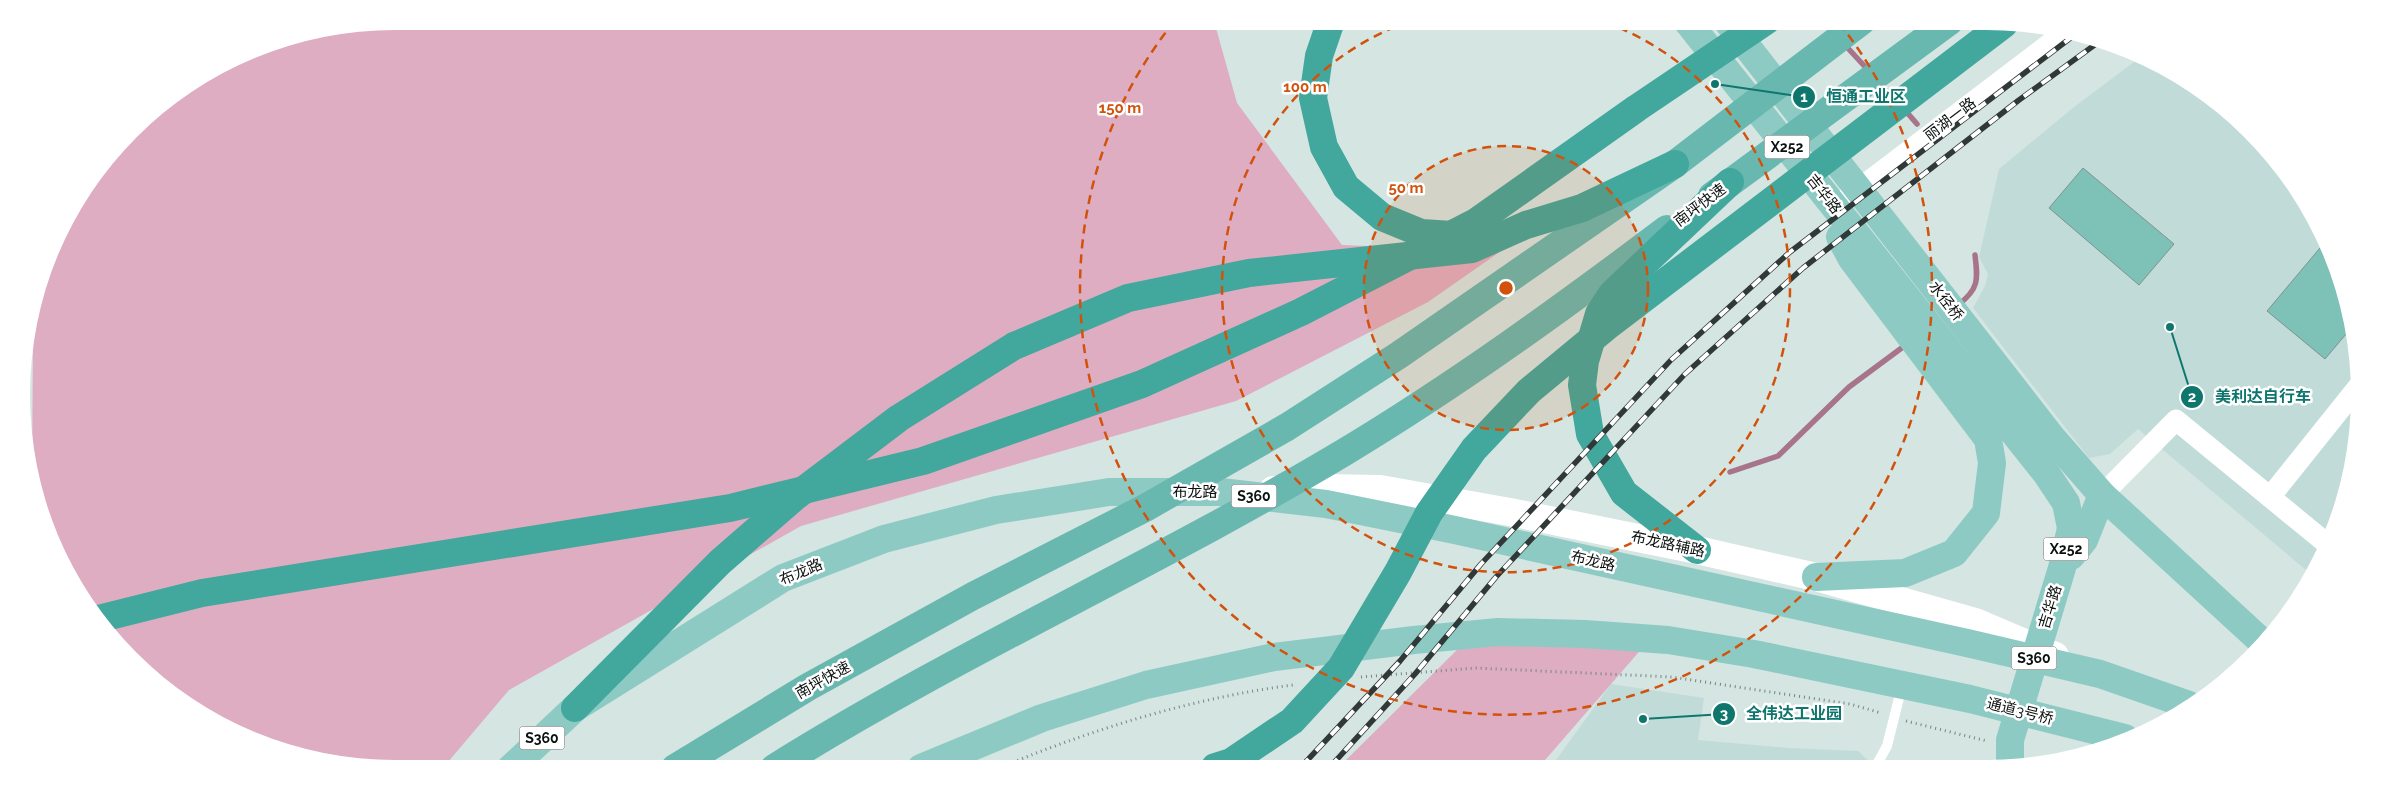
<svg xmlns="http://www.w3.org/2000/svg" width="2381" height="790" font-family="Raleway,'Noto Sans SC',sans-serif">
	<rect width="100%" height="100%" fill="#d4e5e2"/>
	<g fill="#c1dcd8">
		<polygon points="2142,56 2213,98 2267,148 2310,208 2340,275 2357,346 2359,419 2347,491 2312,575 2138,429 2110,454 2089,458 1973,308 1985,286 1988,274 1979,257 1999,169 2074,107"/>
		<polygon points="1611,684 1704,698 1698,740 1788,748 1858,751 1874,766 1551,767"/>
	</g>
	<g fill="#deadc1">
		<polygon points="395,21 1214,21 1237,103 1342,245 1501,251 1428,302 1236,401 801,526 509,690 442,769 395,769 299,756 187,706 131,659 84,603 34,491 32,479 33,338 29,332 60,229 99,167 148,114 252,50 322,28"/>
		<polygon points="1471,636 1644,646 1539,767 1339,767"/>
	</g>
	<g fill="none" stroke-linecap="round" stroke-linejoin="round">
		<g stroke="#a77489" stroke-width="5.5">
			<polyline points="1823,21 1833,33"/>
			<polyline points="1845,45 1869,71"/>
			<polyline points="1878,82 1894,99"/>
			<polyline points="1904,109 1917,124"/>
			<path d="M1958,305C1979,289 1978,280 1975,255"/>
			<polyline points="1730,472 1778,456 1849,387 1907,344"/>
		</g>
	</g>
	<g fill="#7dc1b7" stroke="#829290">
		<polygon points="2083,168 2174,244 2139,285 2049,208"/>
		<polygon points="2325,242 2340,275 2352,327 2325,359 2267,311"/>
	</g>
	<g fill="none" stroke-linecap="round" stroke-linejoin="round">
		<g stroke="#798583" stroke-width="3" stroke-dasharray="1 4" stroke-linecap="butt">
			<polyline points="1361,677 1476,668 1672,677 1850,704 1881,713"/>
			<polyline points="1906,721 1987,741"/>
			<path d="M999,768C1093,729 1192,698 1293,685"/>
		</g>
		<polyline stroke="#fff" stroke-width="10" points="1876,766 1887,746 1902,686"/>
		<g stroke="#fff" stroke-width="21">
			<polyline points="1835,207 2065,32"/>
			<polyline points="2102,495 2176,420 2326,543"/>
			<polyline points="2270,497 2358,387"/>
		</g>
		<polyline stroke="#fff" stroke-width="28" points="1273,490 1322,488 1380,489 1510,512 1697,550 1816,577 1975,622 2055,656"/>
		<g stroke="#8ecac4" stroke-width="28">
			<polyline points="1687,21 2046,473 2066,503 2071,528 2062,568 2010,740 2010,766"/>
			<polyline points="1727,21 2053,439 2102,495 2261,641"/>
			<polyline points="2071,556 2084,540 2102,495"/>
			<polyline points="1816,577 1905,573 1954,553 1986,513 1992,463 1988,439 1852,259 1840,237"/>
			<polyline points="921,768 1042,718 1146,685 1274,657 1414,640 1498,632 1585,634 1668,640 1754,654 1970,699 2125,738"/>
			<polyline points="510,769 575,708 783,578 884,539 996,510 1109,492 1221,492 1326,504 1450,529 1967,643 2100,674 2189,705"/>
		</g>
		<g stroke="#68b8b0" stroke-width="28">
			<polyline points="1712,196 1950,21"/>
			<polyline points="675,768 808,687 973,596 1145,508 1287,427 1399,355 1675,164 1862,21"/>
			<path d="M774,768C958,653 1157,564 1343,453C1456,385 1562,308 1667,229"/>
		</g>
		<g stroke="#42a79c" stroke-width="28">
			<polyline points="1331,21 1319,56 1313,98 1324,147 1346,187 1382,217 1421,233 1453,235"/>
			<polyline points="1697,550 1624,493 1590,434 1582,385 1585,361 1599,314 1612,294 1730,182"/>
			<polyline points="98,619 202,593 730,508 923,461 1142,384 1301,312 1476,222 1637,108 1766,21"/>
			<polyline points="575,708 720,562 796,496 899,418 1014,346 1128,298 1249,273 1472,249 1526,225 1582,208 1675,164"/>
			<polyline points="1215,767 1231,762 1292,721 1341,668 1398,572 1429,513 1474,449 1529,391 1610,324 2004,24"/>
		</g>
		<defs>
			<g id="rail">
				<polyline points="1301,767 1400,661 1481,564 1671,360 1790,252 2077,33"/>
				<polyline points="1330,767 1415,674 1496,577 1685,374 1803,268 2019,100 2100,41"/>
			</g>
		</defs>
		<use href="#rail" stroke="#313938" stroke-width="5.5"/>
		<use href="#rail" stroke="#fff" stroke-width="4" stroke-dasharray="11" stroke-linecap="butt"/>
	</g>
	<circle cx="1506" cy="288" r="142" fill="#d2520c" fill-opacity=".12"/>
	<g fill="none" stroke="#d2520c" stroke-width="2.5" stroke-dasharray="9 6">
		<circle cx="1506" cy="288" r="142"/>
		<path d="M1605 22A284 284 0 1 1 1407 22"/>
		<path d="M1839 23A426 426 0 1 1 1173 23"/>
	</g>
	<g text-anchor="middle" stroke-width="5" stroke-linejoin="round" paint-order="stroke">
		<g fill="#fff" stroke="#545858" stroke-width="1">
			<rect x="1764.5" y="135.5" width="45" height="23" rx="4"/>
			<rect x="1231.5" y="484.5" width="45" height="23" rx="4"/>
			<rect x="2043.5" y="537.5" width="45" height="23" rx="4"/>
			<rect x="2011.5" y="646.5" width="45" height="23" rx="4"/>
			<rect x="519.5" y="726.5" width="45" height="23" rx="4"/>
		</g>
		<g font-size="14" font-weight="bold" fill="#0b1110">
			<text x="1787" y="152">X252</text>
			<text x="1254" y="501">S360</text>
			<text x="2066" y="554">X252</text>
			<text x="2034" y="663">S360</text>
			<text x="542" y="743">S360</text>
		</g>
		<g font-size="15" fill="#0b1110" stroke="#fff">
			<text transform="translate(1950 119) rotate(-37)" y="5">丽湖一路</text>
			<text transform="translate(1824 194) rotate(52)" y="5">吉华路</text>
			<text transform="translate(1700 205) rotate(-37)" y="5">南坪快速</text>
			<text transform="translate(1946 301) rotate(52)" y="5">水径桥</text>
			<text x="1195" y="497">布龙路</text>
			<text transform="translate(1668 544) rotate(12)" y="5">布龙路辅路</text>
			<text transform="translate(1593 561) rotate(13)" y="5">布龙路</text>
			<text transform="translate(801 572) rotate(-23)" y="5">布龙路</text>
			<text transform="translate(2050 607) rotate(-73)" y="5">吉华路</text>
			<text transform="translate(823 680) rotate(-29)" y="5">南坪快速</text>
			<text transform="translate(2020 711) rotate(14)" y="5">通道3号桥</text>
		</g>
	</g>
	<path d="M0 0H2381V790H0ZM395 30H1986A365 365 0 0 1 2351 395V395A365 365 0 0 1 1986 760H395A365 365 0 0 1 30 395V395A365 365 0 0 1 395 30Z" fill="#fff" fill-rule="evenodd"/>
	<circle cx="1506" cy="288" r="8" fill="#d2520c" stroke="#fff" stroke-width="2.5"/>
	<g font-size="15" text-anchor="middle" font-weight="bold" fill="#d2520c" stroke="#fff" stroke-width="5" stroke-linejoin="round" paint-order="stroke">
		<text x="1305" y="92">100 m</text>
		<text x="1120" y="113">150 m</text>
		<text x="1406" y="193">50 m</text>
	</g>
	<path fill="none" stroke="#0f766e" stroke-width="2" d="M1715 84L1804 97M2170 327L2192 397M1643 719L1724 714"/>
	<g fill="#0f766e" stroke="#fff" stroke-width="2">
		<circle cx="1715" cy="84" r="5"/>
		<circle cx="2170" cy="327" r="5"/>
		<circle cx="1643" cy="719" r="5"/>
		<circle cx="1804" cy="97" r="12"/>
		<circle cx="2192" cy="397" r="12"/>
		<circle cx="1724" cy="714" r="12"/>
	</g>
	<g font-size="15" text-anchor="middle" font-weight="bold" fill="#fff">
		<text x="1804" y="102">1</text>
		<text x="2192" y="402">2</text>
		<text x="1724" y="719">3</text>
	</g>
	<g font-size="16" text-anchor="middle" font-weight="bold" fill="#0f766e" stroke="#fff" stroke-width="5" stroke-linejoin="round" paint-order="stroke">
		<text x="1866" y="102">恒通工业区</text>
		<text x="2263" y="402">美利达自行车</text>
		<text x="1794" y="719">全伟达工业园</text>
	</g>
</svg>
